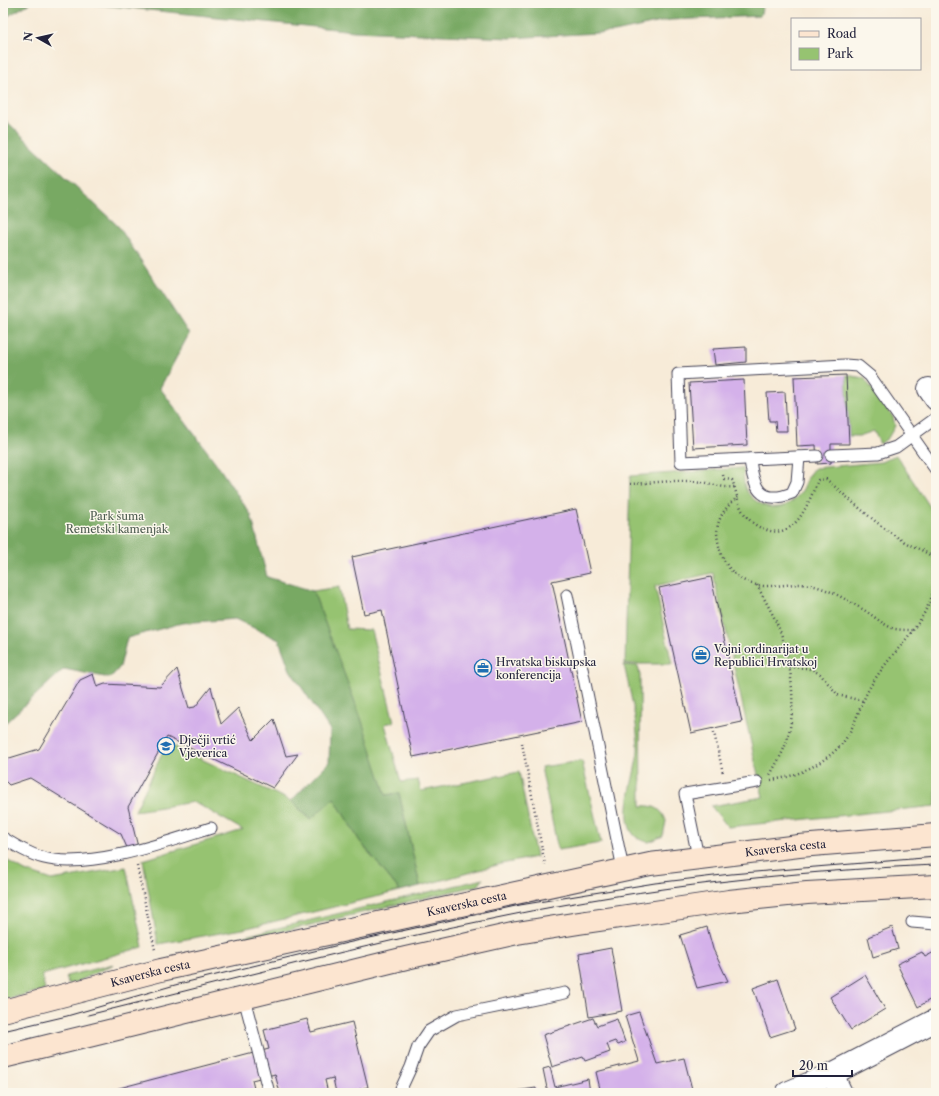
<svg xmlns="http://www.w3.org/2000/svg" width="939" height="1096" font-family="'Libre Caslon Text',serif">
	<rect width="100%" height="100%" fill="#fbf7ec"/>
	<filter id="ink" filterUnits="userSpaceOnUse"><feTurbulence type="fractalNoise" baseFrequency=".025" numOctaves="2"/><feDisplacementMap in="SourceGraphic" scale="8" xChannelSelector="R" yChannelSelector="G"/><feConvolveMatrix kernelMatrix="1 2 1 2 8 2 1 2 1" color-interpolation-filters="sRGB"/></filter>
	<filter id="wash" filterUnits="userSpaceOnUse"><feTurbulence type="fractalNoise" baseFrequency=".012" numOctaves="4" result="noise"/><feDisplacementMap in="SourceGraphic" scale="16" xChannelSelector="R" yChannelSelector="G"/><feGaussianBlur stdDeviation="0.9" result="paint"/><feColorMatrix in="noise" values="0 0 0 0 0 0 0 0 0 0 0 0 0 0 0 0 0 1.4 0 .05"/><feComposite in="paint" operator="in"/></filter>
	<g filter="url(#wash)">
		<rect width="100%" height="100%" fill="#f7ebd8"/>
		<g fill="#96c371" stroke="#5c7256">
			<polygon points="846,375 864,378 893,417 895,426 888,438 880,444 874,431 859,436 849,436"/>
			<path d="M896,455L936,516V806L728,827L711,806L763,797L713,573L655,586L672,664H625L630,476L743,468C744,474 743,481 745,487C749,499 765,509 778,507C786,507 796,499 801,492C807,484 806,474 815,468L881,462Z"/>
			<polygon points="339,587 347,629 371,630 394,722 385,724 401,782 418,780 421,791 519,772 536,857 501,864 420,886 399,793 386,795 313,591"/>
			<path d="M624,665L638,666L640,675L641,806C653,805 662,808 666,821L663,836L649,842C608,837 639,771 638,747C637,720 630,692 624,665Z"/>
			<polygon points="167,743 291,801 310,819 334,797 359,840 400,891 243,929 158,944 143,860 243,830 194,802 135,811"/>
			<polygon points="582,761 601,843 558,850 541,767"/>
			<polygon points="3,858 25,871 52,880 126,867 143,947 42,975 45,990 3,1000"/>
			<polygon points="483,879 479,885 264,936 228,940"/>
			<polygon points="114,964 75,983 68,984 66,976"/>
		</g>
		<g fill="#78a963" stroke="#4d664f">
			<polygon points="3,3 30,3 3,19"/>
			<polygon points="80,3 764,3 760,16 670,20 615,32 510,38 354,31"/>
			<polygon points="3,118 119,227 189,334 160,388 216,463 251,515 267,577 313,591 361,718 386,795 399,793 420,886 400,891 359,840 334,798 311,819 291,801 329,762 330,730 290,670 279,640 235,619 182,623 127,638 120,667 110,678 64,669 3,725"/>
		</g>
		<g id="blocks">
			<g fill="#d4b1ea">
				<polygon points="746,347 746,362 715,365 713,349"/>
				<polygon points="846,375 849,444 831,444 831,463 817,464 816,445 797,446 794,377"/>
				<polygon points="744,380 747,445 693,448 689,383"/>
				<polygon points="785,392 787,431 776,431 775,421 769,421 767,393"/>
				<polygon points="576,509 590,573 552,581 582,722 413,757 382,610 364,614 352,557"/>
				<polygon points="711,577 742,722 691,733 659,588"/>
				<polygon points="177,669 189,708 195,707 211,687 221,724 238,708 253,740 274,719 286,756 298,754 273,788 167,737 128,807 138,847 128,850 121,834 30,778 9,785 3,779 3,760 39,749 80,680 93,674 97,687 105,684 160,687"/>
				<polygon points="707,927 713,949 728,981 697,988 680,935"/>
				<polygon points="892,927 898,949 873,957 868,937"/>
				<polygon points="611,948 622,1011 589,1017 579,954"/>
				<polygon points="936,951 936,996 918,1007 897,964 922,952 925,957"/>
				<polygon points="865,975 885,1009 851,1030 830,997"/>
				<polygon points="778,979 795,1029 770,1037 753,988"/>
				<polygon points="639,1012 657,1064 684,1058 693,1093 601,1093 596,1072 639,1061 625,1016"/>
				<polygon points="593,1018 597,1026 617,1019 625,1042 618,1045 615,1041 607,1044 610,1052 585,1061 583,1057 552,1067 543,1035"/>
				<polygon points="307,1019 311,1032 352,1022 368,1087 346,1093 336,1093 333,1078 325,1080 328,1093 280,1093 275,1074 252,1080 255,1093 100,1093 269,1049 264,1030"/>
				<polygon points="550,1067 555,1087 588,1079 590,1093 548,1093 543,1069"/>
				<polygon points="536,1088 536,1093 508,1093 508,1092"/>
			</g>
		</g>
	</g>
	<g filter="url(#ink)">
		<use href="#blocks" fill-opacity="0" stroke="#424053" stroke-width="1"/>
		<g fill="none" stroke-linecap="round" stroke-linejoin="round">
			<defs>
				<g id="lane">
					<polyline points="831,455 878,453 896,447 936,418"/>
					<polyline points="817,456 681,462 678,374 845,365 858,366 870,376 936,470"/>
					<path d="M750,459C753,487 760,506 792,493L797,482L799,457"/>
					<polyline points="567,595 623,869"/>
					<path d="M3,838C16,846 29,854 44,858C89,870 167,842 211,828"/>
					<polyline points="698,857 685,794 757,782"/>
					<polyline points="912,922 936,924"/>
					<polyline points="244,998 269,1093"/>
					<polyline points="399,1093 411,1067 418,1047 429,1031 457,1015 565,993"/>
				</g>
				<g id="street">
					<polyline points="929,389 936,399"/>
					<polyline points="832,1074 841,1093"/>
					<polyline points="787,1093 832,1074 936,1020"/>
				</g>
				<g id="secondary">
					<path id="s1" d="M3,1011L161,970L650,864L799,846L936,835"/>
					<polyline points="3,1057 406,958 517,933 579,923 729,901 807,893 936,886"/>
				</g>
			</defs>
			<use href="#lane" stroke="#424053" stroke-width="13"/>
			<use href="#street" stroke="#424053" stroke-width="24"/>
			<use href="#secondary" stroke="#424053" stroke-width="24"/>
			<g stroke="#424053" stroke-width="2.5" stroke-dasharray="1 3" stroke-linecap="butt">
				<path d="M723,475L724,479L732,480C736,489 737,501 742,510C747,519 755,526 764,529C796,542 808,503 818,480L826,479C852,501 883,531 912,546C923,551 934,554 936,567"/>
				<path d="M630,484C653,483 678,479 702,482C715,484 719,488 735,487"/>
				<path d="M738,497C724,508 714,522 718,541C722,566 738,584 764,586C784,587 799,580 821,588C836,593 850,602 864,610C874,616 883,625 895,629C901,630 907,630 913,630"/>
				<path d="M757,585C764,599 772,612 778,626C791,656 797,705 788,736C785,750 777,762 770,775"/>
				<polyline points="789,667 806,668 813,670 820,674 838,695 863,701"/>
				<polyline points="713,728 723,773"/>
				<polyline points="522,743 545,865"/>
				<path d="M771,780C796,777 821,765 839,747C854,732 858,709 868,691C888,652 930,625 936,579"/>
				<polyline points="137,866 155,950"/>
			</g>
			<use href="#lane" stroke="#fff" stroke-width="11"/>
			<use href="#street" stroke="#fff" stroke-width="22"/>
			<use href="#secondary" stroke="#fce5d0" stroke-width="22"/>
			<g stroke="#22223b" stroke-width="1">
				<path d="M88,1015C227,981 365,944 506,916C647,887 792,871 936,865"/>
				<polyline points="3,1031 67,1016 175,985 347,943 520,905 655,883 731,874 936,857"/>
			</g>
		</g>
	</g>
	<defs>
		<symbol id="office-ring" viewBox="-11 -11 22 22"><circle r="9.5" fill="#fbf7ec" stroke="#1f6fb2" stroke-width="1.5"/><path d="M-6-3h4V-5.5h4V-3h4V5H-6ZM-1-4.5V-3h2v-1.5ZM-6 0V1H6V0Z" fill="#1f6fb2"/></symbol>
		<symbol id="school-ring" viewBox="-11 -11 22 22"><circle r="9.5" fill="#fbf7ec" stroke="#1f6fb2" stroke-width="1.5"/><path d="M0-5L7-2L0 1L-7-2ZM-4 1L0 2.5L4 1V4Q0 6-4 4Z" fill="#1f6fb2"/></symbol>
	</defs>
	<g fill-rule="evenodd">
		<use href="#office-ring" x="691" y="645" width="20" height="20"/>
		<use href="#office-ring" x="473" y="658" width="20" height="20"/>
		<use href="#school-ring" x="156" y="736" width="20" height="20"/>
	</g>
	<g text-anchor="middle" stroke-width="3" stroke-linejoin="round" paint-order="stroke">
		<g font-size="11" fill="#4b5a4e" stroke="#fbf7ec">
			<text x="117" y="520">Park šuma<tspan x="117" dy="13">Remetski kamenjak</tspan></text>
		</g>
		<g font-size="11" fill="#22223b" stroke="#fbf7ec" text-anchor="start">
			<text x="714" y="653">Vojni ordinarijat u<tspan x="714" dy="13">Republici Hrvatskoj</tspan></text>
			<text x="496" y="666">Hrvatska biskupska<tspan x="496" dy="13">konferencija</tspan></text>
			<text x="179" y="744">Dječji vrtić<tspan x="179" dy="13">Vjeverica</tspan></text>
		</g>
		<g font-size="11" fill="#22223b" stroke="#fbf7ec">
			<text dy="4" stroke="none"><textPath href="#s1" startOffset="800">Ksaverska cesta</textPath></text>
			<text dy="4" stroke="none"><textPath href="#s1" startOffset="476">Ksaverska cesta</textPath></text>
			<text dy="4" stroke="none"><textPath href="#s1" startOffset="152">Ksaverska cesta</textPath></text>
		</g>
	</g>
	<rect width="939" height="1096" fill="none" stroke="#fbf7ec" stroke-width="16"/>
	<rect x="791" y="18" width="130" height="52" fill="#fbf7ec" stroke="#a4a2a5"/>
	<rect x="799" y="31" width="20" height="6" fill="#fce5d0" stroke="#a4a2a5"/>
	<text x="827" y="38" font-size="12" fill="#22223b">Road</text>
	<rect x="799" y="48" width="20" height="12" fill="#96c371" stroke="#a4a2a5"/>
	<text x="827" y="58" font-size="12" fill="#22223b">Park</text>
	<g transform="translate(38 38) rotate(278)" stroke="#fbf7ec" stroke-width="3" paint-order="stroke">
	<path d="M0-3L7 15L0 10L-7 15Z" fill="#22223b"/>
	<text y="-6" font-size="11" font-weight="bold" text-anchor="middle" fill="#22223b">N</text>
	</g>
	<path d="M793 1070v6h59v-6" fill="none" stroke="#22223b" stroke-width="2"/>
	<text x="799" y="1070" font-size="12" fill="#22223b" stroke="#fbf7ec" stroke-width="3" paint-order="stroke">20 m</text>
</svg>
